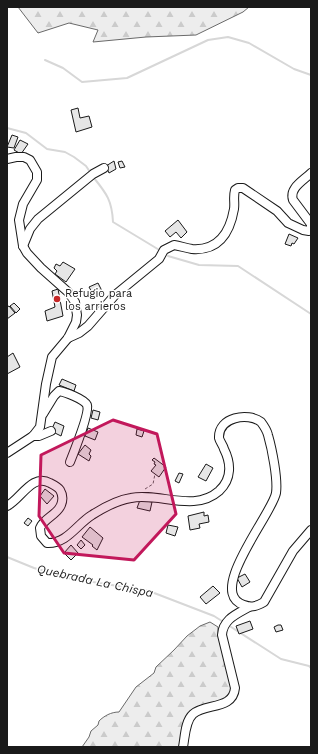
<svg xmlns="http://www.w3.org/2000/svg" width="318" height="754" font-family="'Work Sans',sans-serif">
	<defs>
		<pattern id="forest-firs" width="22" height="20" patternUnits="userSpaceOnUse"><rect width="22" height="20" fill="#ededed"/><path d="M5 1l3.5 6h-7zM16 11l3.5 6h-7z" fill="#cbcbcb"/></pattern>
	</defs>
	<rect width="100%" height="100%" fill="#fff"/>
	<g fill="url(#forest-firs)" stroke="#6a6a6a">
		<polygon points="18,7 249,7 243,12 196,35 146,37 93,42 98,30 69,23 38,33"/>
		<path d="M210,622L218,627V634L232,684L231,693L227,699L203,705L191,712L180,746L178,747H82L89,737L91,731L98,725L99,721C104,716 111,712 119,712L136,687L154,673L156,667L174,650L187,636L200,626Z"/>
	</g>
	<g fill="none" stroke-linecap="round" stroke-linejoin="round">
		<g stroke="#d7d7d7" stroke-width="2">
			<polyline points="45,60 63,68 82,82 127,78 208,40 228,37 249,43 294,69 311,75"/>
			<polyline points="7,128 26,133 47,149 65,152 74,157 86,166 90,172"/>
			<path d="M94,178C107,194 112,201 113,222L161,251"/>
			<polyline points="168,256 199,265 238,266 311,314"/>
			<polyline points="7,557 34,568 68,578 149,591 214,616 225,623"/>
			<polyline points="228,625 281,659 309,666 311,668"/>
		</g>
	</g>
	<g fill="#e6e6e6" stroke="#1a1a1a">
		<polygon points="78,108 80,118 89,116 92,127 76,132 71,110"/>
		<polygon points="12,135 18,137 14,148 7,147"/>
		<polygon points="20,140 28,144 21,154 14,150"/>
		<polygon points="114,161 116,169 109,173 106,166"/>
		<polygon points="122,161 125,167 120,168 118,162"/>
		<polygon points="178,220 187,232 181,238 176,232 170,237 165,231"/>
		<polygon points="289,234 298,238 294,244 292,243 291,246 285,244"/>
		<polygon points="63,262 75,269 66,282 55,274 57,271 54,268 56,264 60,266"/>
		<polygon points="98,283 103,293 94,296 89,287"/>
		<polygon points="58,289 63,316 47,321 45,311 55,307 52,291"/>
		<polygon points="14,303 20,309 16,313 10,306"/>
		<polygon points="9,306 15,313 7,319 7,307"/>
		<polygon points="13,353 20,367 7,374 7,357"/>
		<polygon points="62,379 76,385 74,391 59,385"/>
		<polygon points="93,410 100,412 98,420 91,418"/>
		<polygon points="55,422 64,426 61,436 51,431"/>
		<polygon points="88,428 98,432 95,440 85,436"/>
		<polygon points="137,429 144,431 142,437 136,435"/>
		<polygon points="85,445 91,450 89,454 91,456 89,461 78,454"/>
		<polygon points="154,458 166,467 159,477 151,471 156,465 154,464 155,462 152,460"/>
		<polygon points="206,464 213,468 206,481 198,477"/>
		<polygon points="179,473 183,474 179,483 175,481"/>
		<polygon points="45,489 54,496 47,504 40,496"/>
		<polygon points="140,500 152,502 150,511 137,508"/>
		<polygon points="204,512 204,516 208,515 209,522 199,524 200,528 190,530 188,516"/>
		<polygon points="28,518 32,521 28,526 24,523"/>
		<polygon points="168,525 178,527 175,536 166,533"/>
		<polygon points="90,527 103,538 97,550 92,546 93,545 82,537"/>
		<polygon points="81,540 85,545 81,549 77,545"/>
		<polygon points="71,545 78,553 71,560 64,553"/>
		<polygon points="245,574 250,582 242,587 237,578"/>
		<polygon points="213,586 220,593 206,604 200,597"/>
		<polygon points="250,621 253,629 239,634 236,626"/>
		<polygon points="278,625 281,625 283,630 276,632 274,627"/>
	</g>
	<g fill="none" stroke-linecap="round" stroke-linejoin="round">
		<defs>
			<g id="minor">
				<polyline points="7,159 16,157 24,157 30,160 37,172 37,180 23,204 19,220 23,246 27,253 41,268 68,292 75,302 77,315 76,322 68,338 52,357 46,384 40,427 33,436 7,453"/>
				<path d="M311,173C303,181 289,188 293,200L311,224V227"/>
				<polyline points="23,246 30,229 38,219 93,174 104,168"/>
				<path d="M68,338L79,333L88,326L115,295L159,259L164,250L174,245C180,246 186,248 192,249C219,251 230,232 234,209C235,203 233,197 235,190L238,188H243L277,211L288,223L303,230L309,231L311,229"/>
				<path d="M43,414L54,396L59,391C65,392 84,399 87,405C90,412 74,452 70,462"/>
				<polyline points="33,436 39,436 51,431"/>
				<path d="M7,506C21,499 32,473 50,483C54,485 58,487 60,490C63,495 63,500 61,505C57,515 44,518 40,528L41,536L47,543C67,544 77,524 92,515C103,508 117,500 131,498C159,492 194,513 219,491C232,479 231,463 224,449C223,445 220,442 219,438C218,417 248,412 261,422C264,426 267,431 268,435C272,449 278,479 276,493C273,513 205,593 244,605C252,608 257,606 264,602L293,551L311,530"/>
				<path d="M183,747C185,737 185,721 193,714C206,703 233,710 235,688L222,635C223,619 237,614 249,607"/>
			</g>
		</defs>
		<use href="#minor" stroke="#1a1a1a" stroke-width="10"/>
		<polyline stroke="#5f5f5f" stroke-width="1" stroke-dasharray="3 2" stroke-linecap="butt" points="145,489 153,484 155,474"/>
		<use href="#minor" stroke="#fff" stroke-width="8"/>
	</g>
	<path fill="#c2185b" fill-opacity="0.2" stroke="#c2185b" stroke-width="3" stroke-linejoin="round" d="M113,420L157,434L176,514L134,560L64,553L39,516L41,455Z"/>
	<circle fill="#c62828" stroke="#fff" stroke-width="1.5" cx="57" cy="299" r="4"/>
	<g text-anchor="middle" stroke-width="3" stroke-linejoin="round" paint-order="stroke">
		<g font-size="11" fill="#1a1a1a" stroke="#fff" text-anchor="start">
			<text x="65" y="297">Refugio para<tspan x="65" dy="13">los arrieros</tspan></text>
		</g>
		<g font-size="12" font-style="italic" fill="#1a1a1a" stroke="#fff">
			<text transform="translate(95 581) rotate(12)" y="4">Quebrada La Chispa</text>
		</g>
	</g>
	<rect width="318" height="754" fill="none" stroke="#1a1a1a" stroke-width="16"/>
</svg>
